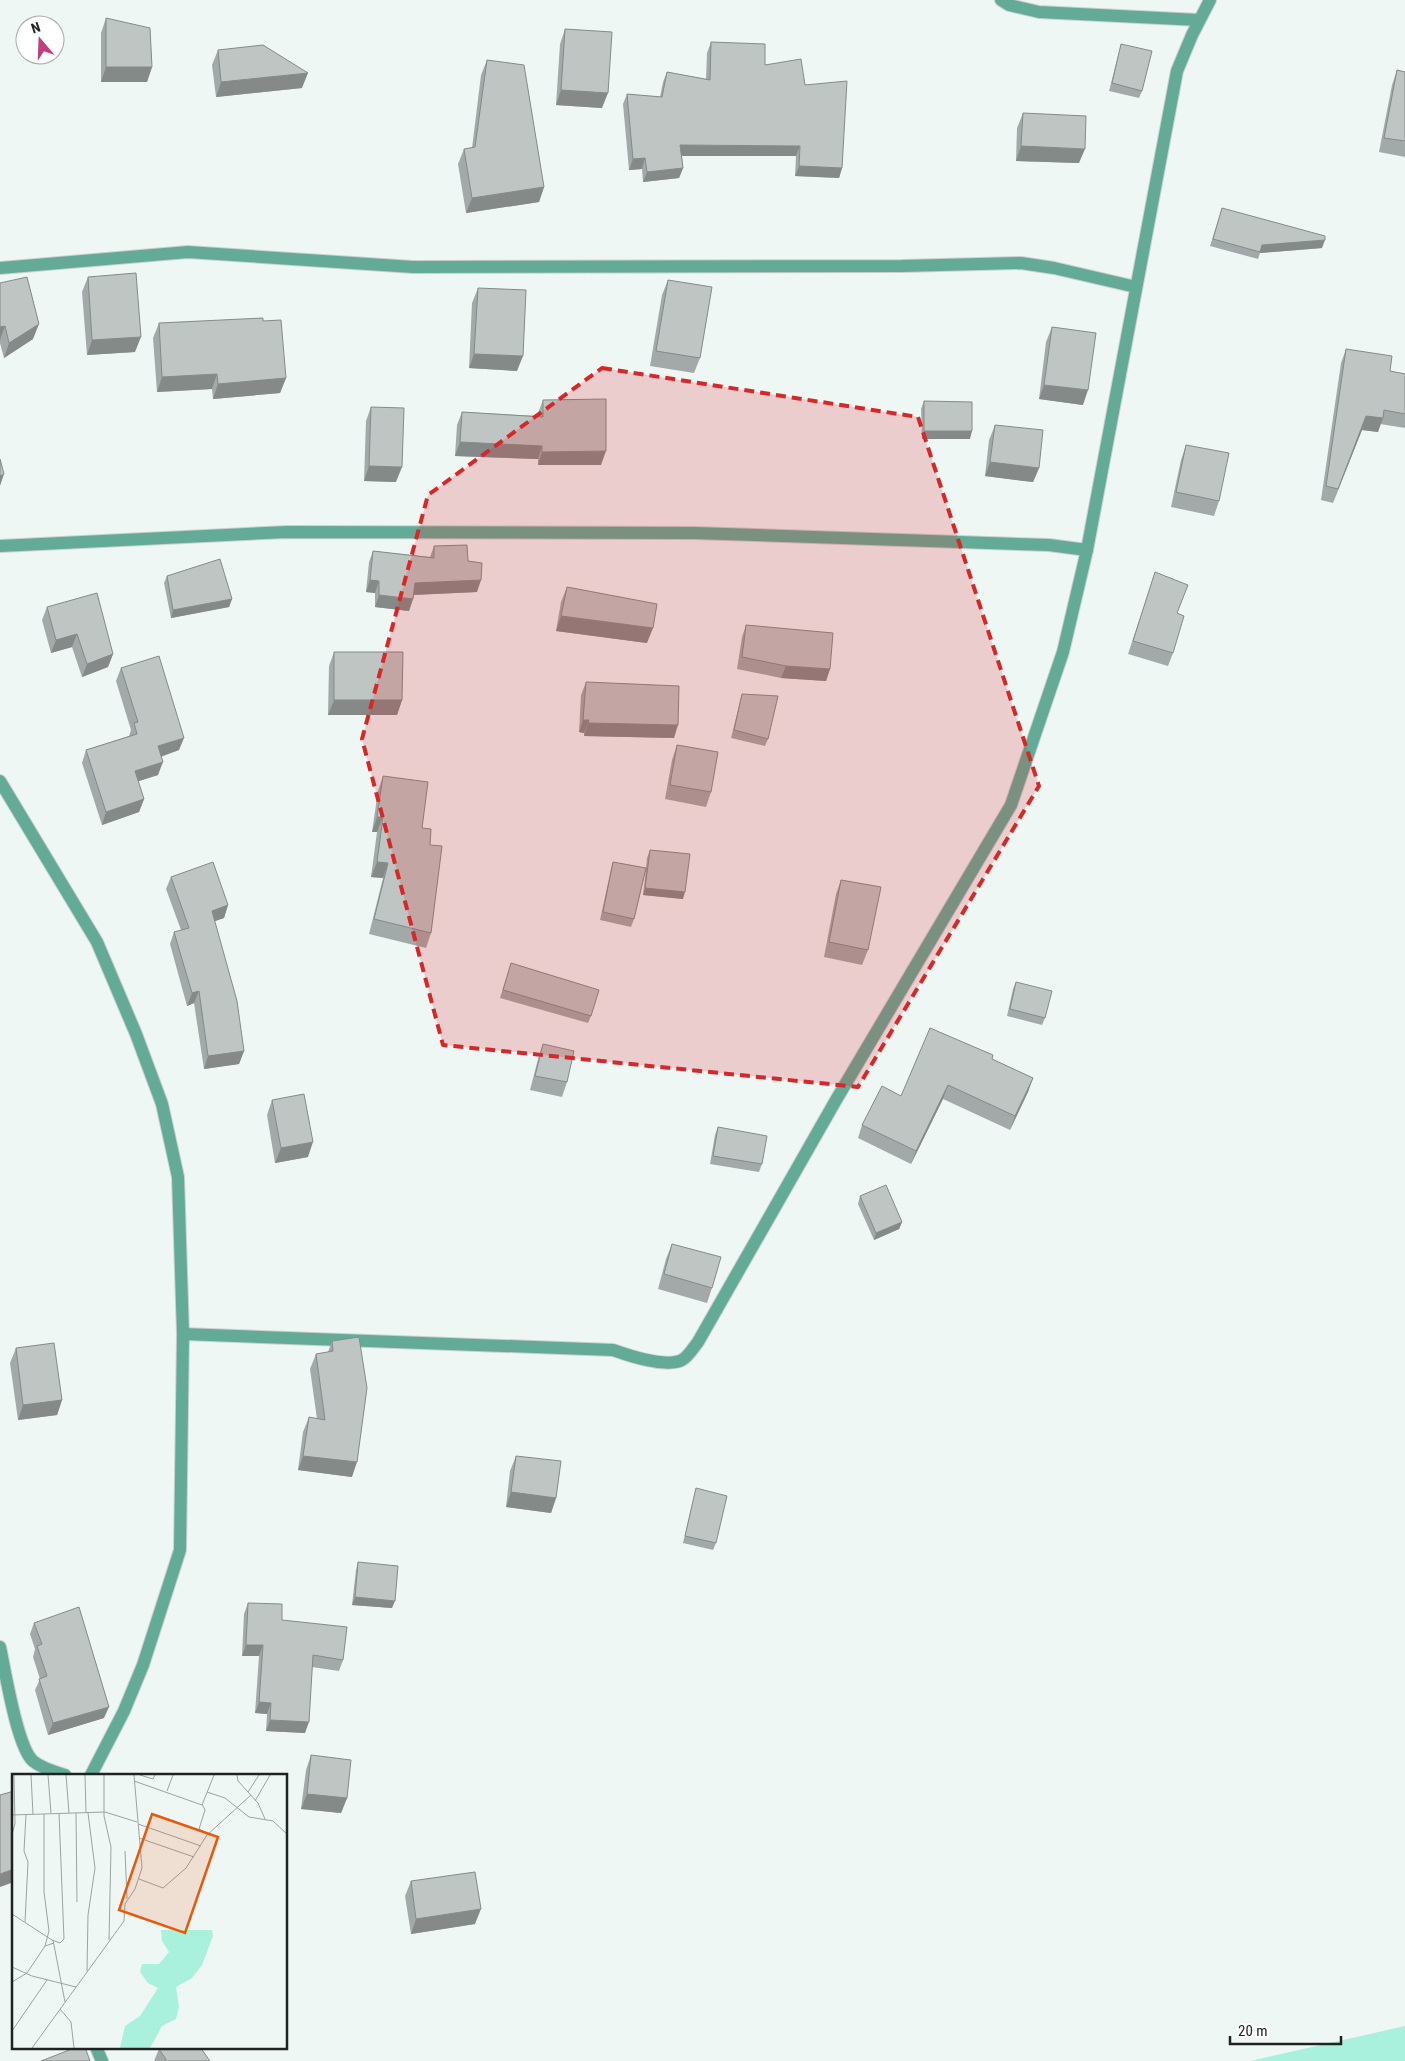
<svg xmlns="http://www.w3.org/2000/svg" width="1405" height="2061" font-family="'Roboto Condensed',sans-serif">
	<rect width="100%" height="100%" fill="#eff7f5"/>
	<polygon fill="#a9f1dc" points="1405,2026 1405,2061 1250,2061"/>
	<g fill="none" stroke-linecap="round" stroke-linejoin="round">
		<defs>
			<g id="street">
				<polyline points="1001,0 1009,5 1039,12 1199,20"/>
				<polyline points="0,268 188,252 413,267 902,266 1021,263 1054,268 1136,287"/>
				<polyline points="0,546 287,532 694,533 1049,545 1087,550"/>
				<polyline points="0,781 97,942 136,1034 162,1104 178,1177 183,1334 180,1550 143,1665 124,1711 91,1775"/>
				<path d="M183,1334L613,1350C630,1356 665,1368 682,1360C688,1357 694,1347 698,1342L836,1100L1011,805L1063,652L1087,550L1177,71L1192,35L1210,0"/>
				<path d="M0,1647C5,1670 17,1747 33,1761C41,1768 55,1772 65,1775"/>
				<polyline points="96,2047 102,2061"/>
			</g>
		</defs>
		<use href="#street" stroke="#cad1cf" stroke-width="14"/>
		<use href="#street" stroke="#63aa97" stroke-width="12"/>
	</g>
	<g fill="#a3a9a8">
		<polygon points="106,18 152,67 147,82 101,82 101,33"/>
		<polygon points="565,29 602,108 556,105 560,44"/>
		<polygon points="711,42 765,65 805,85 842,168 839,178 795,176 796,156 682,156 683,168 679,178 643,182 642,169 629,170 623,104 627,94 660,97 663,82 667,72 706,79 707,53"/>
		<polygon points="1121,44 1142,91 1139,98 1109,91 1119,52"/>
		<polygon points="218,50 302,88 216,97 212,65"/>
		<polygon points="487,60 544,187 539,202 466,213 458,164 464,149 472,148 481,75"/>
		<polygon points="1397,70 1405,72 1405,157 1379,152 1392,85"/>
		<polygon points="1023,113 1079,163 1016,161 1017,128"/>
		<polygon points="1222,208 1322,248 1260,253 1258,259 1210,246"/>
		<polygon points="88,277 135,352 87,355 82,292"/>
		<polygon points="668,280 700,358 694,373 650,366 662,295"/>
		<polygon points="0,283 33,339 4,358 0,343"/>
		<polygon points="478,288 517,371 469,368 472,303"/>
		<polygon points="263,321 286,378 280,393 213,399 212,389 157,392 153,338 159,323"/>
		<polygon points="1052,327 1083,405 1039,399 1046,342"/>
		<polygon points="1346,349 1390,371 1405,374 1405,428 1380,424 1378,432 1362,430 1333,503 1321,500 1341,363"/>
		<polygon points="543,400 601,465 538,465 538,459 455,456 457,425 462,412 538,416 538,413"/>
		<polygon points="924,401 970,439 922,439 921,409"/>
		<polygon points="371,407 396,482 364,481 366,421"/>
		<polygon points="995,425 1039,468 1033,482 985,476 989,440"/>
		<polygon points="1186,445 1219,501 1214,516 1171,507 1181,460"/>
		<polygon points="434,546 468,561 477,592 414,595 409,611 375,607 375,593 366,592 369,562 373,551 430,557"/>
		<polygon points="1155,572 1177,613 1173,653 1168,666 1128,654"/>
		<polygon points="167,576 232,599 229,607 171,618 164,583"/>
		<polygon points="567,587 647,643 556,631 561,602"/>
		<polygon points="47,607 113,654 108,667 82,677 72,647 51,653 42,620"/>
		<polygon points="746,625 830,669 826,681 781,678 737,669 742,637"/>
		<polygon points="334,652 402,700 397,715 328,715 329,666"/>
		<polygon points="121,668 179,750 161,757 158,775 138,781 144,799 139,812 102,825 82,763 86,750 129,736 131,730 116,681"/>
		<polygon points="586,682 674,738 584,736 584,733 579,732 581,695"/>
		<polygon points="742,694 768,739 765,746 731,738"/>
		<polygon points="677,745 711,792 706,807 665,799 672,760"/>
		<polygon points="383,776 422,828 430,845 431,933 426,948 369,934 383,878 371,877 377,832 372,832 378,791"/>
		<polygon points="650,850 683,899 643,895 646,869 634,919 631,927 600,920 611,869 613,862 646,868 647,858"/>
		<polygon points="171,877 228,905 224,918 214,921 244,1051 239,1064 204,1069 194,1003 187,1006 170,944 174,932 181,930 166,889"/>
		<polygon points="841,880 868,950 862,965 824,957 836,894"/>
		<polygon points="511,963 591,1016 588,1023 500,998"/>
		<polygon points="1016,982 1045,1018 1042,1025 1007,1016 1013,989"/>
		<polygon points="543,1044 567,1082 562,1097 530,1090 538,1059"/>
		<polygon points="992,1059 1033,1078 1028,1092 1010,1130 943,1099 911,1164 858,1138 862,1125 901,1096"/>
		<polygon points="272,1100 308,1157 275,1163 267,1115"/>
		<polygon points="718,1127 762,1164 759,1172 710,1164 715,1135"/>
		<polygon points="860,1196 902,1222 899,1229 874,1240 858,1204"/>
		<polygon points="672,1244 712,1288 707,1303 658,1289 666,1259"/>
		<polygon points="332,1341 352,1477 298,1470 303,1432 309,1417 317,1419 310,1369 316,1354 328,1352"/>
		<polygon points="16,1348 62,1400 57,1415 18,1420 10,1363"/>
		<polygon points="516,1456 556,1498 551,1513 506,1507 510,1471"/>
		<polygon points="696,1488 716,1543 713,1550 683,1543 694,1496"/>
		<polygon points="358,1562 392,1608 352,1605 356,1570"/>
		<polygon points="248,1603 282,1620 343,1660 339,1671 312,1667 305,1733 266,1731 267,1714 255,1713 259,1656 242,1656 244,1614"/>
		<polygon points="34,1623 104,1718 48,1735 35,1690 40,1679 33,1657 35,1649 30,1634"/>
		<polygon points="311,1755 347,1798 341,1813 301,1809 306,1770"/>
		<polygon points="411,1881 475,1924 411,1934 405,1896"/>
		<polygon points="159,2049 210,2061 154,2061"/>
	</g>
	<g fill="#858a88">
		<polygon points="106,67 152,67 147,82 101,82"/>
		<polygon points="308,73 302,88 216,97 221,82"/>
		<polygon points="561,90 608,93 602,108 556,105"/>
		<polygon points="680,145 800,146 796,156 677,156"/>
		<polygon points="1021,146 1085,149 1079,163 1016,161"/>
		<polygon points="645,158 642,169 629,170 633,159"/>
		<polygon points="799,166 842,168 839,178 795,176"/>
		<polygon points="683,168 679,178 643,182 647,172"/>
		<polygon points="544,187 539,202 466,213 472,198"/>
		<polygon points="1325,240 1322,248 1260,253 1262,245"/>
		<polygon points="39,324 33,339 4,358 9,343"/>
		<polygon points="5,326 0,340 0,327"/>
		<polygon points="141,337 135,352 87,355 92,340"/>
		<polygon points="474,354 523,356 517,371 469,368"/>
		<polygon points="217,374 212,389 157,392 162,377"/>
		<polygon points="286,378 280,393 213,399 218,384"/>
		<polygon points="1044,385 1088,390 1083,405 1039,399"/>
		<polygon points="1366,416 1383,418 1378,432 1362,430 1333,503"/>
		<polygon points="924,431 972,431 970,439 922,439"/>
		<polygon points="460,442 542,446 538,459 455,456"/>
		<polygon points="606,451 601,465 538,465 542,452"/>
		<polygon points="990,462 1039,468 1033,482 985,476"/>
		<polygon points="369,466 402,467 396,482 364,481"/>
		<polygon points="4,474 0,486 0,476"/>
		<polygon points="370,580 379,581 375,593 366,592"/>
		<polygon points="481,580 477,592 411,595 415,583"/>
		<polygon points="379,595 413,599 409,611 375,607"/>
		<polygon points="232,599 229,607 171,618 173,610"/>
		<polygon points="561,616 653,628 647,643 556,631"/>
		<polygon points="77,634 72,647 51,653 56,640"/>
		<polygon points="113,654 108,667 82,677 87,664"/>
		<polygon points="786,666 830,669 826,681 781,678"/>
		<polygon points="334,700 402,700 397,715 328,715"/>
		<polygon points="583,720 589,720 584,733 579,732"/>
		<polygon points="588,723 678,725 674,738 584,736"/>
		<polygon points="184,738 179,750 153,759 158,746"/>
		<polygon points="163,762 158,775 130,784 135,771"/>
		<polygon points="144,799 139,812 102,825 106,812"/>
		<polygon points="377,817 383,817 377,832 372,832"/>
		<polygon points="377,862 388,863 383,878 371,877"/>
		<polygon points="645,888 685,892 683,899 643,895"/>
		<polygon points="228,905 224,918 207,924 212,911"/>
		<polygon points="199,991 194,1003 187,1006 192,993"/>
		<polygon points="244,1051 239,1064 204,1069 208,1056"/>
		<polygon points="1033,1078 1028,1092 1010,1130 1015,1116"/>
		<polygon points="948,1085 943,1099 911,1164 916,1151"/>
		<polygon points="313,1142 308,1157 275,1163 281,1148"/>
		<polygon points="902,1222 899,1229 874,1240 876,1233"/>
		<polygon points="62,1400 57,1415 18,1420 23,1405"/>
		<polygon points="303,1456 357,1462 352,1477 298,1470"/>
		<polygon points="511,1492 556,1498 551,1513 506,1507"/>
		<polygon points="355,1597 395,1601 392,1608 352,1605"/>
		<polygon points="246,1645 263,1645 259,1656 242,1656"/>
		<polygon points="259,1702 271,1703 267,1714 255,1713"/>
		<polygon points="109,1707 104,1718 48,1735 53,1723"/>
		<polygon points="270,1720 309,1722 305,1733 266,1731"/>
		<polygon points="307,1794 347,1798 341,1813 301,1809"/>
		<polygon points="14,1869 14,1882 0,1887 0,1874"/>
		<polygon points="481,1909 475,1924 411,1934 416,1919"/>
	</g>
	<g fill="#bec5c3" stroke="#858a88">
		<polygon points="106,18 150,28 152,67 106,67"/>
		<polygon points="565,29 612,32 608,93 561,90"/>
		<polygon points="711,42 765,44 765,65 801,59 805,85 847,81 842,168 799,166 800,146 680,145 683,168 647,172 645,158 633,159 627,94 662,97 667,72 710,80"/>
		<polygon points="1121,44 1152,51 1142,91 1112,83"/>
		<polygon points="263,45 308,73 221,82 218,50"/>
		<polygon points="487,60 524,65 544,187 472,198 464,149 475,147"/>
		<polygon points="1397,70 1405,72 1405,141 1384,138"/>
		<polygon points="1023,113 1086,116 1085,149 1021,146"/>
		<polygon points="1222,208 1325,236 1325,240 1262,245 1260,252 1213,239"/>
		<polygon points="136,273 141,337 92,340 88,277"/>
		<polygon points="27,277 39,324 9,343 5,326 0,327 0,283"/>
		<polygon points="668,280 712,287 700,358 656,351"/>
		<polygon points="478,288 526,290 523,356 474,354"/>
		<polygon points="263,318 263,321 281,320 286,378 218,384 217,374 162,377 159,323"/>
		<polygon points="1052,327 1096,333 1088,390 1044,385"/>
		<polygon points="1346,349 1392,356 1390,371 1405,374 1405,414 1384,410 1383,418 1366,416 1338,489 1326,486"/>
		<polygon points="606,399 606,451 542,452 542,446 460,442 462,412 543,417 543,400"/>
		<polygon points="924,401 972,402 972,431 924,431"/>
		<polygon points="371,407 404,408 402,467 369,466"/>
		<polygon points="995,425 1043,430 1039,468 990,462"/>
		<polygon points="1186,445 1229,453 1219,501 1176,492"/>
		<polygon points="0,459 4,474 0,476"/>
		<polygon points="467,545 468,561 482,563 481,580 415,583 413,599 379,595 379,581 370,580 373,551 434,558 434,546"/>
		<polygon points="220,559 232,599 173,610 167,576"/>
		<polygon points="1155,572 1188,585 1177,613 1184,616 1173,653 1133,641"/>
		<polygon points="567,587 657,604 653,628 561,616"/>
		<polygon points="97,593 113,654 87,664 77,634 56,640 47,607"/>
		<polygon points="746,625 833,633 830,669 786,666 742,657"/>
		<polygon points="334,652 403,652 402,700 334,700"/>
		<polygon points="159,656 184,738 158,746 163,762 135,771 144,799 106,812 86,750 137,734 134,723 138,722 121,668"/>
		<polygon points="586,682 679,686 678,725 588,723 589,720 583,720"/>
		<polygon points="742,694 778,696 768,739 734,730"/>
		<polygon points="677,745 718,752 711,792 670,785"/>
		<polygon points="383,776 428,782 422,828 431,829 430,845 442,846 431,933 374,919 388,863 377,862 383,817 377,817"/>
		<polygon points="650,850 690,854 685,892 645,888"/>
		<polygon points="213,862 228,905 212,911 237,1001 244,1051 208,1056 199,991 192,993 174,932 189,928 171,877"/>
		<polygon points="613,862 646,868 634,919 603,912"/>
		<polygon points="841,880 881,887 868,950 829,942"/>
		<polygon points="511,963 599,990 591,1016 503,990"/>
		<polygon points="1016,982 1052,991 1045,1018 1010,1009"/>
		<polygon points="930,1028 993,1055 992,1059 1033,1078 1015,1116 948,1085 916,1151 862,1125 882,1086 901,1096"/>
		<polygon points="543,1044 574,1051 567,1082 535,1076"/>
		<polygon points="304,1094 313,1142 281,1148 272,1100"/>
		<polygon points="718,1127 767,1136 762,1164 713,1156"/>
		<polygon points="886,1185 902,1222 876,1233 860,1196"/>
		<polygon points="672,1244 721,1257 712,1288 664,1274"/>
		<polygon points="359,1337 367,1388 357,1462 303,1456 309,1417 325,1420 316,1354 333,1351 332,1341"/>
		<polygon points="54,1343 62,1400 23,1405 16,1348"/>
		<polygon points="516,1456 561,1461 556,1498 511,1492"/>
		<polygon points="696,1488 727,1496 716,1543 685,1536"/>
		<polygon points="358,1562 398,1566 395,1601 355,1597"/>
		<polygon points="248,1603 282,1604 282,1620 347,1627 343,1660 313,1655 309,1722 270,1720 271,1703 259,1702 263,1645 246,1645"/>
		<polygon points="79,1607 109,1707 53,1723 39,1679 47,1676 37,1646 42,1644 34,1623"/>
		<polygon points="311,1755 351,1760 347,1798 307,1794"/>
		<polygon points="14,1791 14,1869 0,1874 0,1795"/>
		<polygon points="475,1872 481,1909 416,1919 411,1881"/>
		<polygon points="77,2047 85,2047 90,2061 41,2061"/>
		<polygon points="161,2047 200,2047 210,2061 167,2061 159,2049"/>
	</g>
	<path fill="#d62828" fill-opacity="0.2" stroke="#d62828" stroke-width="4" stroke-dasharray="10 6" stroke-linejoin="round" d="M602,368L918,417L1039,786L858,1087L443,1045L362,739L428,495Z"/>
	<g transform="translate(12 1774)">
		<rect width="275" height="275" fill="#eff7f5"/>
		<path d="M149,156H200L201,162L190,191L180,204L164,213L167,233L164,245L150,252L138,274H108L113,252L128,242L146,214L136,209L128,198L130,190H147L157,178L150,167Z" fill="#a9f1dc"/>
		<path fill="none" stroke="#9ca2a0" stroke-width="1" d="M19,1L21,40M36,1L39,39M54,1L57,39M73,1L74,39M92,1V42L99,73L97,166M128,1L141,5L143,1M225,1L226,7L246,29L253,45M122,7L190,31L202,1M155,17L161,1M195,18L213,24L237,43L261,47L275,60M236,18L247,1M243,27L258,1M190,30L193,36L187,55L196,60M64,39L65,128M32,40V118L37,157L33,172M0,41L93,38L125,48M126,50L189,72M0,60L3,50L2,1M127,64L182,83M113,77L115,125M127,105L151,114L174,94L195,61L239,21M0,140L40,166L48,169L52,165L47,39M13,148L16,88L12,77L14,41M41,166L53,228M0,193L20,202L64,213M75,197L76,141L83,94L76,39M0,208L15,199L33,172L42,169M48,235L59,248L62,274M0,257L35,206M20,274L112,147L113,130L123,115L130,94L122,1"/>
		<path fill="#e8590c" fill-opacity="0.15" stroke="#e8590c" stroke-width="2.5" d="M140,40L206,63L173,159L107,136Z"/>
		<rect width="275" height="275" fill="none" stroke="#202221" stroke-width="2.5"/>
	</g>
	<g transform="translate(40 40) rotate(341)"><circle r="24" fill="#ffffff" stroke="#a6a7a6"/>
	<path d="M0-4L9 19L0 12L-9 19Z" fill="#c23c7e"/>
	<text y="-8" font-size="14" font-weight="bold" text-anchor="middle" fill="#202221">N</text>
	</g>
	<path d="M1230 2036v8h111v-8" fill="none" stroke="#202221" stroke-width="2.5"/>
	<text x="1238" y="2036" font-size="15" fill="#202221" stroke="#ffffff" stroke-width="4" paint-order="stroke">20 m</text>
</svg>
